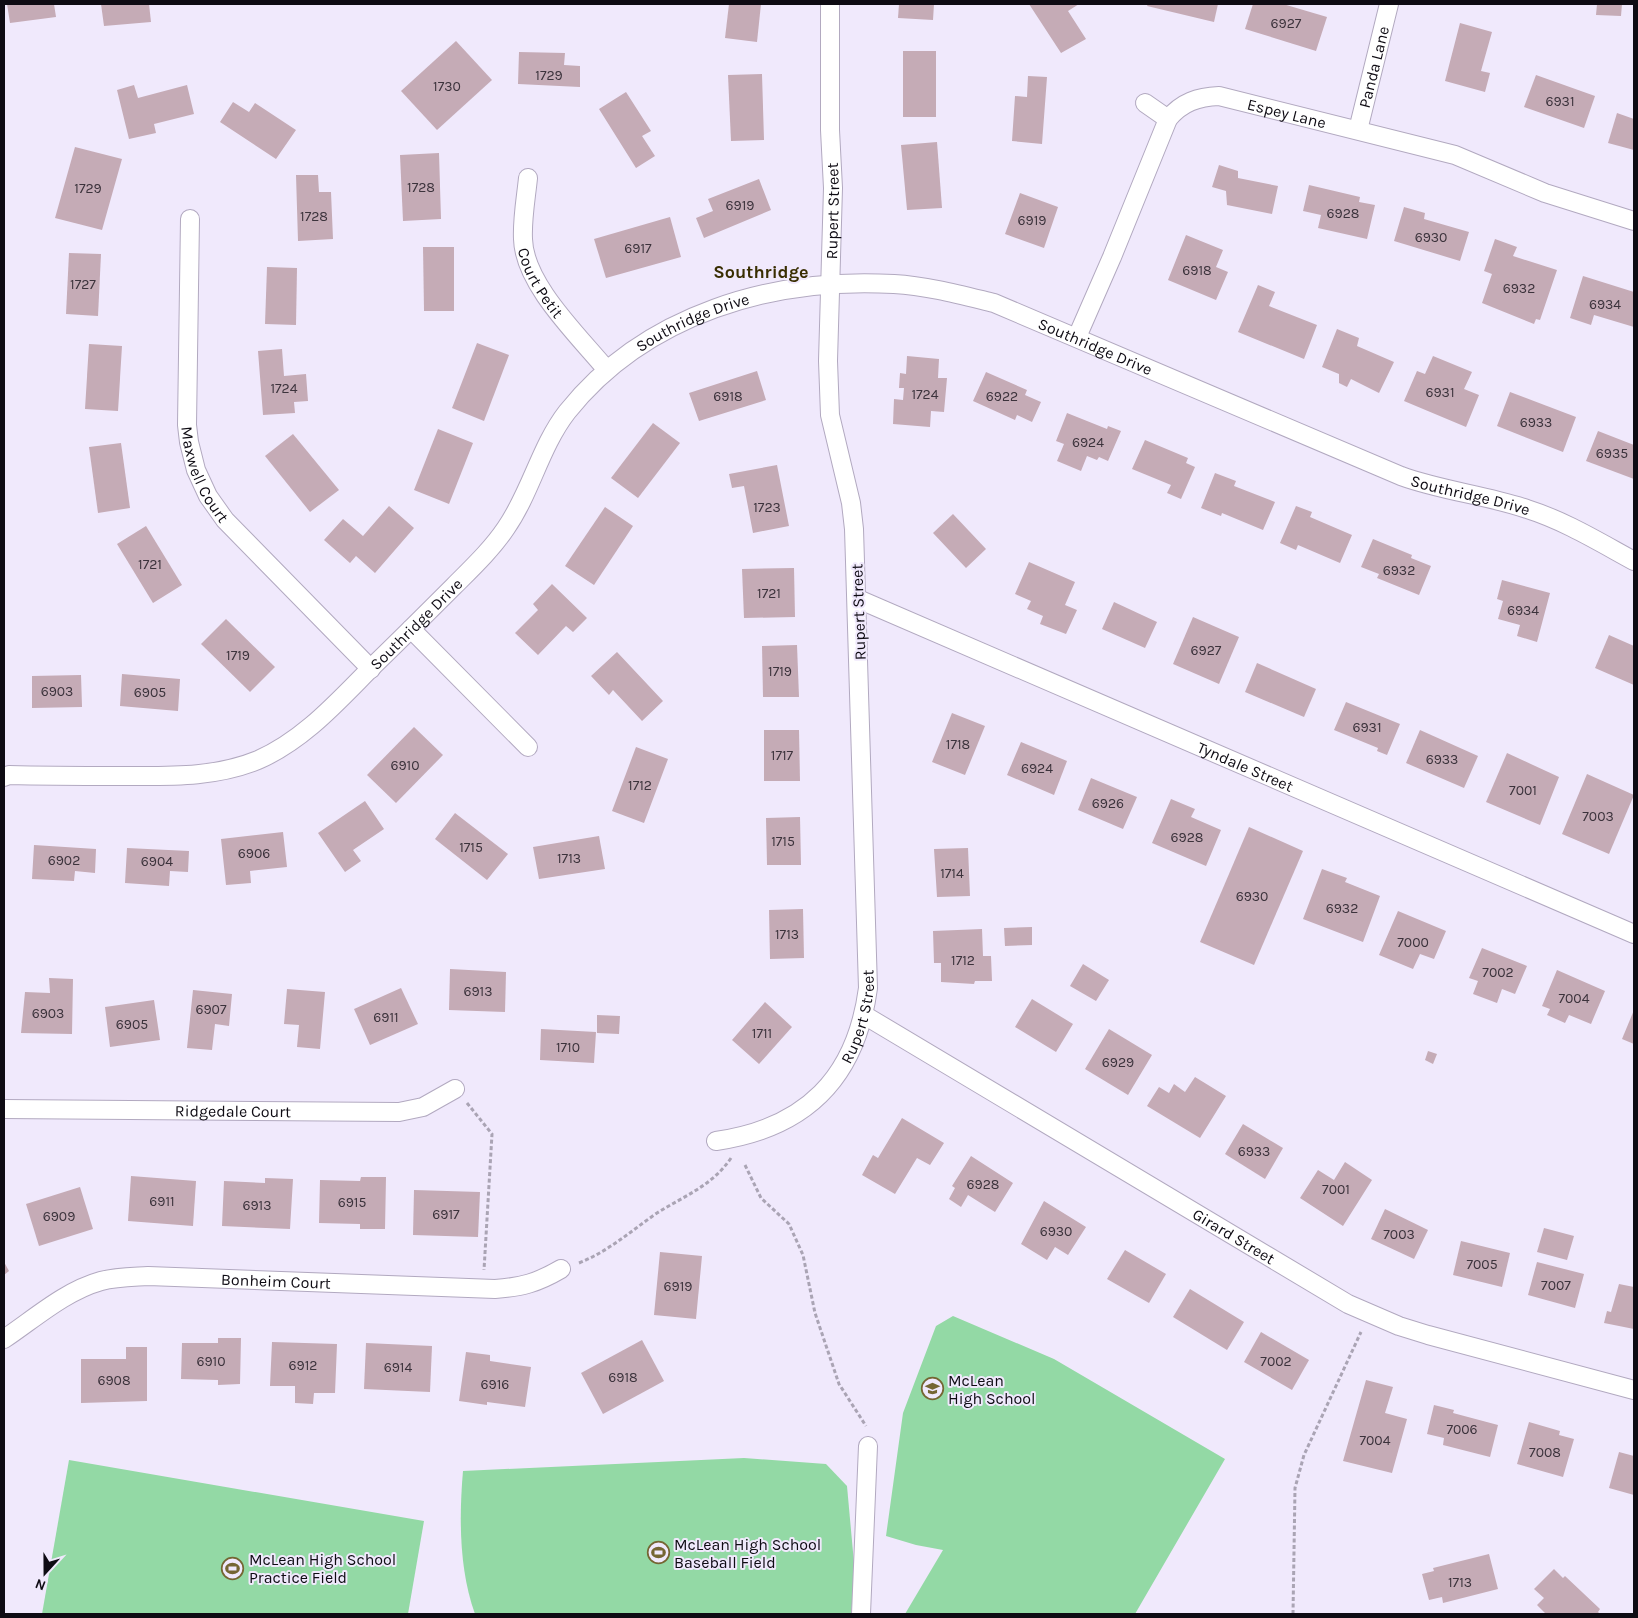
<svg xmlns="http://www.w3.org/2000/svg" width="1638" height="1618" font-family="Karla,sans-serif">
	<rect width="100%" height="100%" fill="#f0e9fc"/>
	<g fill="#93d9a5">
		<polygon points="953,1316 1054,1359 1225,1459 1135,1614 905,1614 943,1550 916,1545 886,1536 903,1413 936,1326"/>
		<path d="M744,1458L826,1464L847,1486L855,1574L851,1614H475C459,1570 459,1517 463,1471Z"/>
		<polygon points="69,1460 424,1521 408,1614 42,1614"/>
	</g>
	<g fill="#c5abb6">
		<polygon points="7,4 54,4 56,17 10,23"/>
		<polygon points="101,4 149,4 151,22 104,26"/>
		<polygon points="729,4 761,4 757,42 725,38"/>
		<polygon points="899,4 934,4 933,20 898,18"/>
		<polygon points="1029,4 1079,4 1068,11 1086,39 1061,53"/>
		<polygon points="1148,4 1218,4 1214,22 1147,6"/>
		<polygon points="1253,4 1283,4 1327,17 1316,51 1245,29"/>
		<polygon points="1597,4 1622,4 1621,16 1596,15"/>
		<polygon points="1460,23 1492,32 1481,71 1490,73 1485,92 1445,81"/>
		<polygon points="456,41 492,80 437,130 401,91"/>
		<rect x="903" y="51" width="33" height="66"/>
		<polygon points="519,52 565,53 564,65 580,66 580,87 518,84"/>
		<polygon points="762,74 764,140 731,141 728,75"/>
		<polygon points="1536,75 1595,96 1584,128 1524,107"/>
		<polygon points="1028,76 1047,77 1042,144 1012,141 1015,96 1027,97"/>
		<polygon points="134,85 138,98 187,85 194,114 154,124 156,133 129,139 117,90"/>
		<polygon points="626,92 651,131 642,136 655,156 636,168 599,109"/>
		<polygon points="233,102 249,112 255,103 296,130 276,159 220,122"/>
		<polygon points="1617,113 1634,119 1634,150 1608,143"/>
		<polygon points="937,142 942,208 907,210 901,145"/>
		<polygon points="75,147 122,159 102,230 55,218"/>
		<polygon points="439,153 441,219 403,221 400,155"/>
		<polygon points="1219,165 1238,171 1238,178 1278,186 1272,214 1227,205 1226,191 1212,187"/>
		<polygon points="296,175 318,175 319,192 331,192 333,239 298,241"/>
		<polygon points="759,179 771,210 704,238 696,218 713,211 708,199"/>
		<polygon points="1309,185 1360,197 1359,202 1375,205 1367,239 1318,228 1321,215 1303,211"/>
		<polygon points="1020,193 1058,207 1044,248 1005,234"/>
		<polygon points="1404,207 1425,213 1424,219 1469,232 1460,261 1394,241"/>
		<polygon points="670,217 681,257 606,278 594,239"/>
		<polygon points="1186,235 1223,250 1216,267 1228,272 1216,300 1168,280"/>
		<polygon points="1495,239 1517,247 1513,256 1557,270 1540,320 1536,319 1534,324 1482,303 1492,274 1484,271"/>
		<polygon points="423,247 454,247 454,311 424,311"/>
		<polygon points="69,253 101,254 98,316 66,314"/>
		<polygon points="267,267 297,268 296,325 265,324"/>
		<polygon points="1583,276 1634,292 1634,327 1594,315 1591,325 1570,318"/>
		<polygon points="1258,285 1275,292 1269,306 1317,325 1304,359 1238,332"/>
		<polygon points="1337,329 1359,338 1357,346 1394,362 1379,393 1351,379 1347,387 1339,383 1339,374 1322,367"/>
		<polygon points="477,343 509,355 484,421 452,408"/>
		<polygon points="89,344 122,346 118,411 85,409"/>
		<polygon points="282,349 284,376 306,374 308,401 294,402 295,413 263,415 258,351"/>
		<polygon points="907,356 939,359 938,378 947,378 944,412 931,411 930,427 893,424 894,399 903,400 904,388 899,388 900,373 906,374"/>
		<polygon points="1433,356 1472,372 1464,389 1479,395 1466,427 1404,401 1417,371 1425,374"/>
		<polygon points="757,371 766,400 699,421 689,393"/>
		<polygon points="986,372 1027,390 1025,395 1041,402 1032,422 1017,415 1015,420 973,401"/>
		<polygon points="1510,392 1576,417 1563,452 1497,426"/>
		<polygon points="1067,413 1107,429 1108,426 1121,431 1108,461 1099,457 1097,460 1087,456 1081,471 1057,461 1064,444 1056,441"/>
		<polygon points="653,423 680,443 638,498 611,478"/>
		<polygon points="438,429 473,443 449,504 414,490"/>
		<polygon points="1598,431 1634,445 1634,479 1586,461"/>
		<polygon points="293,434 339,490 310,512 265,456"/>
		<polygon points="1145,440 1188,458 1186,463 1195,467 1181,499 1167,493 1171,485 1132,469"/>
		<polygon points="121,443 130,508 98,513 89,447"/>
		<polygon points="777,465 789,526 753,533 744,486 732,488 729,474"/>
		<polygon points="1215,473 1236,481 1234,486 1275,502 1263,530 1222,513 1221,516 1201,508"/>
		<polygon points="389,506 414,528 375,573 356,556 350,563 324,540 343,519 363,536"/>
		<polygon points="1296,506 1312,512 1310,517 1352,535 1340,563 1298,545 1296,550 1280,543"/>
		<polygon points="605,507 633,526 594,585 565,566"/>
		<polygon points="953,514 986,549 966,568 933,533"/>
		<polygon points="146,526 182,585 153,603 117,544"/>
		<polygon points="1373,539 1412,555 1411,558 1431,566 1419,595 1377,578 1379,574 1361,567"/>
		<polygon points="1029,562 1075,582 1065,605 1077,610 1066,634 1040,624 1043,616 1027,609 1031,601 1015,594"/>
		<polygon points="794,568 795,617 744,618 742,569"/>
		<polygon points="1502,580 1550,593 1537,642 1517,636 1520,625 1498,619 1503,601 1497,599"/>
		<polygon points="552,584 587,618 573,632 566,626 538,655 515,633 538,610 533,604"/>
		<polygon points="1114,602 1157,622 1145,648 1102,629"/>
		<polygon points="1193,617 1239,637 1219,684 1173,664"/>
		<polygon points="226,619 275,667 250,692 201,644"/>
		<polygon points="1609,635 1634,646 1634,685 1595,668"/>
		<polygon points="797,645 799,697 763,697 762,646"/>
		<polygon points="617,652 663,701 642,721 613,690 609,695 591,676"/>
		<polygon points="1257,663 1316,689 1304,717 1245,692"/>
		<polygon points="122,674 180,679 178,711 120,706"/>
		<polygon points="81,675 82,707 32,708 32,676"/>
		<polygon points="1346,702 1400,724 1387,755 1377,751 1378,748 1334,730"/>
		<polygon points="952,713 985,726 965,775 932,762"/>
		<polygon points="414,727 443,755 396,803 367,775"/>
		<polygon points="764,730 799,730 800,781 764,781"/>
		<polygon points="1420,730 1478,756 1464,788 1406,763"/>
		<polygon points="1021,742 1067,761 1054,795 1007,775"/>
		<polygon points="636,747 668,759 644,823 612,811"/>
		<polygon points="1507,753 1559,777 1540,825 1486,802"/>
		<polygon points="1587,774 1634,795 1609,854 1562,834"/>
		<polygon points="1091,778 1137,797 1123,829 1078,810"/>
		<polygon points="1171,799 1195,809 1191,817 1221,830 1206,866 1152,843"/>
		<polygon points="365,801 384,829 353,850 361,861 345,872 318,833"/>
		<polygon points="455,813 508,854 487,880 435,839"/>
		<polygon points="800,817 801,865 767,865 766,818"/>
		<polygon points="1249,827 1303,851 1254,965 1200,942"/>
		<polygon points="283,832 287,867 250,871 251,883 226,885 221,839"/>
		<polygon points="599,836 605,869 539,879 533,847"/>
		<polygon points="34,845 96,849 95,873 75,871 74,881 32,879"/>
		<polygon points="127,848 189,851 188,872 170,871 169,886 125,883"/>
		<polygon points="968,848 970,896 937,897 934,849"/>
		<polygon points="1322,869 1347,878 1345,882 1380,896 1363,942 1303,919"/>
		<polygon points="803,909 804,958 770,959 769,910"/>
		<polygon points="1398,911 1446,931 1434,959 1420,954 1413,969 1379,955"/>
		<polygon points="1032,927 1032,945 1005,946 1004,928"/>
		<polygon points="982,929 983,956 991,956 992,981 975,981 974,984 941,982 941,963 934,963 933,931"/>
		<polygon points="1482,948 1527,966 1515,994 1502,989 1497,1003 1473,994 1478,981 1469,978"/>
		<polygon points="1083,964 1109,980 1096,1001 1070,986"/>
		<polygon points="450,969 506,972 505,1012 449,1010"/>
		<polygon points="1557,970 1605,991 1591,1024 1569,1015 1565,1023 1547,1015 1550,1009 1542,1006"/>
		<polygon points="49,978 73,979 72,1034 21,1033 25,992 50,993"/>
		<polygon points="401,988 418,1024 370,1045 354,1009"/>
		<polygon points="287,989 325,992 320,1049 297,1047 299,1025 284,1024"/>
		<polygon points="193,990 232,994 229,1026 215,1024 212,1050 187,1048"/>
		<polygon points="1032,999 1073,1024 1056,1052 1015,1027"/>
		<polygon points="154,1000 160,1040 110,1047 105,1007"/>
		<polygon points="765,1002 792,1027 759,1064 732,1040"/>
		<polygon points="1634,1010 1634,1044 1622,1039"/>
		<polygon points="597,1015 620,1016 619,1034 597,1033"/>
		<polygon points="541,1029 596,1032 594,1063 540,1060"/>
		<polygon points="1109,1029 1152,1055 1128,1095 1085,1069"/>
		<polygon points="1428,1051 1437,1054 1433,1064 1425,1060"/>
		<polygon points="1195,1077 1226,1096 1200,1138 1147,1106 1159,1087 1169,1093 1174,1084 1185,1092"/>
		<polygon points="902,1118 944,1143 930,1165 917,1158 895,1194 862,1175 873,1155 878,1158"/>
		<polygon points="1243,1124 1283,1148 1265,1179 1225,1154"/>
		<polygon points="971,1156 1013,1183 995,1212 968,1195 961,1207 949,1199 955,1188 952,1186"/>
		<polygon points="1345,1162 1372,1180 1343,1226 1300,1198 1318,1170 1334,1180"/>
		<polygon points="131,1176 196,1181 193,1226 128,1221"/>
		<polygon points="361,1177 386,1177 385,1229 360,1229 360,1224 319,1223 320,1180 360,1181"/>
		<polygon points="265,1178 293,1179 290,1229 222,1226 224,1181 265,1183"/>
		<polygon points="80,1187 93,1229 39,1246 26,1204"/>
		<polygon points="414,1190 480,1192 478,1237 413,1235"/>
		<polygon points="1044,1201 1086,1227 1068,1255 1055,1247 1047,1260 1021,1244"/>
		<polygon points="1385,1209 1428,1230 1414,1259 1371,1239"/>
		<polygon points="1544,1228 1574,1236 1567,1260 1537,1252"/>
		<polygon points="1461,1241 1510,1253 1502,1287 1453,1275"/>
		<polygon points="1125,1250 1166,1274 1149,1303 1107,1279"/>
		<polygon points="660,1252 702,1256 696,1319 654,1315"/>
		<polygon points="4,1262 9,1271 4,1275"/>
		<polygon points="1537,1262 1584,1274 1575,1308 1528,1295"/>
		<polygon points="1619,1284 1634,1287 1634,1329 1604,1323 1607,1311 1611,1312"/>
		<polygon points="1190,1289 1244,1322 1227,1350 1173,1317"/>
		<polygon points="1261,1332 1309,1360 1292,1390 1244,1362"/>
		<polygon points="218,1338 241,1338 240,1384 218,1385 218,1380 181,1379 182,1343 218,1343"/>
		<polygon points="642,1340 664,1381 603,1414 581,1373"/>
		<polygon points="272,1342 337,1344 335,1393 314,1393 313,1404 295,1403 295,1386 270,1386"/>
		<polygon points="366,1343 432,1346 430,1392 364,1389"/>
		<polygon points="126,1347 147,1347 147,1401 81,1403 81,1359 126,1359"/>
		<polygon points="466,1352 490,1355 490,1361 531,1367 525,1407 487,1402 487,1405 459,1401"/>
		<polygon points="1366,1380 1393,1387 1385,1413 1407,1419 1392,1473 1343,1461"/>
		<polygon points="1434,1405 1454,1410 1453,1413 1498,1425 1490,1457 1443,1445 1444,1438 1427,1434"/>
		<polygon points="1529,1422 1560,1431 1559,1435 1574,1439 1563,1477 1517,1464"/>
		<polygon points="1619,1452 1634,1456 1634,1495 1609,1488"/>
		<polygon points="1489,1554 1498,1589 1443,1603 1442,1597 1429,1600 1422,1574 1434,1571 1433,1568"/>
		<polygon points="1554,1569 1563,1578 1565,1576 1600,1609 1598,1612 1600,1614 1546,1614 1537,1605 1544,1598 1534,1589"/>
	</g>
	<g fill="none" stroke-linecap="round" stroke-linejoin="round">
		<defs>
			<g id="street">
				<polyline points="1145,103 1168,119"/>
				<path id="s1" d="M1358,130L1389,4"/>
				<path id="s2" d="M528,178C526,198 522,219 523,239C524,284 578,335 606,369"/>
				<path id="s3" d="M190,219L187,425L189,442L196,470L208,496L225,520L371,669"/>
				<path id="s4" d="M1077,337L1112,257L1168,119C1182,102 1198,97 1219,96L1455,155L1545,193L1634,221"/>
				<path id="s5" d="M858,599L1634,934"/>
				<polyline points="411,629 528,747"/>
				<path id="s6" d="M4,777L9,775C47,776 85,776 122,776C169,776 214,778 258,760C304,740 338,701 373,666C400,640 427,613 454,586C472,568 492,549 506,528C531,492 540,447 567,412C645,314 773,277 894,284C928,286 961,295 994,303L1401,476C1442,491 1486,495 1527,509C1565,521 1599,542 1634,561"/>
				<path id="s7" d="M864,1015L1348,1304L1399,1326L1428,1335L1634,1390"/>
				<path id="s8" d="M4,1109L399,1112L423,1107L455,1089"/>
				<path id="s9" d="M716,1141C806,1128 856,1078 868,988L854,529L851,503L830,415L828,361L833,188L830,130V4"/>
				<path id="s10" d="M4,1339C34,1319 65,1291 101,1281C116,1277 132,1277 148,1276L495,1289C522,1287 537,1283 561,1269"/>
				<polyline points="861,1614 868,1446"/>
			</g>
		</defs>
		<use href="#street" stroke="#b2a9c0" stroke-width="20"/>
		<g stroke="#aaa4b4" stroke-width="3" stroke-dasharray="4 2.5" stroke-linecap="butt">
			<polyline points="467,1103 492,1134 484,1270"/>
			<polyline points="745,1165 761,1198 789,1224 803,1255 815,1313 839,1384 866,1426"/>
			<path d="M579,1263C609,1251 631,1231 657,1213C684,1196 712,1186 731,1158"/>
			<polyline points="1293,1614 1295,1488 1304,1455 1361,1332"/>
		</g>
		<use href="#street" stroke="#fff" stroke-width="18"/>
	</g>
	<defs>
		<symbol id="school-ring" viewBox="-11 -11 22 22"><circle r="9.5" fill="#f0e9fc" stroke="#756633" stroke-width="1.5"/><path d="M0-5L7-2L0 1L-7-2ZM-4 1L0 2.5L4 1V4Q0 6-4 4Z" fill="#756633"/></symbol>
		<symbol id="stadium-ring" viewBox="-11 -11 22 22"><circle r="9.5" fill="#f0e9fc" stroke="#756633" stroke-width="1.5"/><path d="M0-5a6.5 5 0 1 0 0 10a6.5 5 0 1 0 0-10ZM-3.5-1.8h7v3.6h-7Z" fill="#756633"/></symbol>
	</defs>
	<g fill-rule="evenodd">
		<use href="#school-ring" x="920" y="1376" width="25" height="25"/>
		<use href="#stadium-ring" x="646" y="1540" width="25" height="25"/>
		<use href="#stadium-ring" x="220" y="1556" width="25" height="25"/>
	</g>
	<g text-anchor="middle" stroke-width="4" stroke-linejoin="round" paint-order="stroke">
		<g font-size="14" fill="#3c333c">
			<text x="1286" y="28">6927</text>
			<text x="549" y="80">1729</text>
			<text x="447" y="91">1730</text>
			<text x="1560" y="106">6931</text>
			<text x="421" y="192">1728</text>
			<text x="88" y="193">1729</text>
			<text x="740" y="210">6919</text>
			<text x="1343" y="218">6928</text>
			<text x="314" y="221">1728</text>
			<text x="1032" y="225">6919</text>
			<text x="1431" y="242">6930</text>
			<text x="638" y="253">6917</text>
			<text x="1197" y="275">6918</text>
			<text x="83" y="289">1727</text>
			<text x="1519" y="293">6932</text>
			<text x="1605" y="309">6934</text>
			<text x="284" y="393">1724</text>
			<text x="1440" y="397">6931</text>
			<text x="925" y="399">1724</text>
			<text x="728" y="401">6918</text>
			<text x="1002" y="401">6922</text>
			<text x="1536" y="427">6933</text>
			<text x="1088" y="447">6924</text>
			<text x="1612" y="458">6935</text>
			<text x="767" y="512">1723</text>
			<text x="150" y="569">1721</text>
			<text x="1399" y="575">6932</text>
			<text x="769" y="598">1721</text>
			<text x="1523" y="615">6934</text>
			<text x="1206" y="655">6927</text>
			<text x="238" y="660">1719</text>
			<text x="780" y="676">1719</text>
			<text x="57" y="696">6903</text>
			<text x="150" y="697">6905</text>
			<text x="1367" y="732">6931</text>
			<text x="958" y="749">1718</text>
			<text x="782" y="760">1717</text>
			<text x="1442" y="764">6933</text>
			<text x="405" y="770">6910</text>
			<text x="1037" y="773">6924</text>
			<text x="640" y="790">1712</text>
			<text x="1523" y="795">7001</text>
			<text x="1108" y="808">6926</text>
			<text x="1598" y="821">7003</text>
			<text x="1187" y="842">6928</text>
			<text x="783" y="846">1715</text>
			<text x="471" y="852">1715</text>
			<text x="254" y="858">6906</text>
			<text x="569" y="863">1713</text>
			<text x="64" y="865">6902</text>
			<text x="157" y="866">6904</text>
			<text x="952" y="878">1714</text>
			<text x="1252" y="901">6930</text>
			<text x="1342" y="913">6932</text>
			<text x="787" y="939">1713</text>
			<text x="1413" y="947">7000</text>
			<text x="963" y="965">1712</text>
			<text x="1498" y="977">7002</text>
			<text x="478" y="996">6913</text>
			<text x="1574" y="1003">7004</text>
			<text x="211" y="1014">6907</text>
			<text x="48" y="1018">6903</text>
			<text x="386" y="1022">6911</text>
			<text x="132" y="1029">6905</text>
			<text x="762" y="1038">1711</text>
			<text x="568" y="1052">1710</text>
			<text x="1118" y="1067">6929</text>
			<text x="1254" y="1156">6933</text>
			<text x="983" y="1189">6928</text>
			<text x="1336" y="1194">7001</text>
			<text x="162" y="1206">6911</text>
			<text x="352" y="1207">6915</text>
			<text x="257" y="1210">6913</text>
			<text x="446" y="1219">6917</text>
			<text x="59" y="1221">6909</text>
			<text x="1056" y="1236">6930</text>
			<text x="1399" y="1239">7003</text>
			<text x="1482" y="1269">7005</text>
			<text x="1556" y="1290">7007</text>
			<text x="678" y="1291">6919</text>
			<text x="211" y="1366">6910</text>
			<text x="1276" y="1366">7002</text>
			<text x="303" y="1370">6912</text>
			<text x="398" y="1372">6914</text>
			<text x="623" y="1382">6918</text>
			<text x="114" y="1385">6908</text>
			<text x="495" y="1389">6916</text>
			<text x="1462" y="1434">7006</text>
			<text x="1375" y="1445">7004</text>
			<text x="1545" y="1457">7008</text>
			<text x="1460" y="1587">1713</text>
		</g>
		<g font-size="16" fill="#0e0b13" stroke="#f0e9fc">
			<text dy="6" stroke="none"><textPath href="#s1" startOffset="65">Panda Lane</textPath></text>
			<text dy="6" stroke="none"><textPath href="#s4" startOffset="364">Espey Lane</textPath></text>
			<text dy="6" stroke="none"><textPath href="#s9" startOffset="1015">Rupert Street</textPath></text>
			<text dy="6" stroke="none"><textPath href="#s2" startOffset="109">Court Petit</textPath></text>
			<text dy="6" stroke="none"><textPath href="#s6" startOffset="886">Southridge Drive</textPath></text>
			<text dy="6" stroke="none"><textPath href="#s6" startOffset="1306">Southridge Drive</textPath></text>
			<text dy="6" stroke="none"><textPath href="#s3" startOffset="259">Maxwell Court</textPath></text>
			<text dy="6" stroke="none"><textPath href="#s6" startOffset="1710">Southridge Drive</textPath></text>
			<text transform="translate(858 612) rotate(-92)" y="6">Rupert Street</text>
			<text dy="6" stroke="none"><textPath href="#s6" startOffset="466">Southridge Drive</textPath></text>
			<text dy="6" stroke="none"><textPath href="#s5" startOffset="422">Tyndale Street</textPath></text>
			<text dy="6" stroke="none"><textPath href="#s9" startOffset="205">Rupert Street</textPath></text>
			<text dy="6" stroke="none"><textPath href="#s8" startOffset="229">Ridgedale Court</textPath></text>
			<text dy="6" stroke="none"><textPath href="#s7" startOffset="431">Girard Street</textPath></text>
			<text dy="6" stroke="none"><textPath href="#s10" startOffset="289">Bonheim Court</textPath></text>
		</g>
		<g font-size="16" fill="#0e0b13" stroke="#f0e9fc" text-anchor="start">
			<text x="948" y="1386">McLean<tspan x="948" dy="18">High School</tspan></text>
			<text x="674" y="1550">McLean High School<tspan x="674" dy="18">Baseball Field</tspan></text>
			<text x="249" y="1565">McLean High School<tspan x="249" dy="18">Practice Field</tspan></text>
		</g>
		<g font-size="18" font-weight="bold" fill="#392e02" stroke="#f0e9fc">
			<text x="761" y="278">Southridge</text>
		</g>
	</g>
	<rect width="1638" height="1618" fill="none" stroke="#0e0b13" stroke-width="10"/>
	<g transform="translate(45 1573) rotate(201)" stroke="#f0e9fc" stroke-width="4" paint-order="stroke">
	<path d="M0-4L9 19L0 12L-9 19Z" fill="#0e0b13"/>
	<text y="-8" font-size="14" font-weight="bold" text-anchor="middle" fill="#0e0b13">N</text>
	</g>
</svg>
